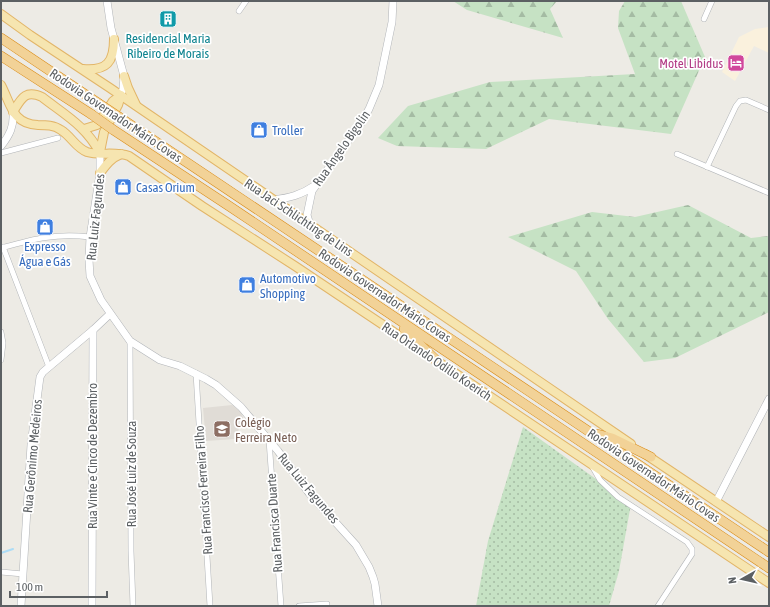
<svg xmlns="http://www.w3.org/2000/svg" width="770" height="607" font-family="'Asap Condensed',sans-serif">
	<defs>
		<pattern id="green-dots" width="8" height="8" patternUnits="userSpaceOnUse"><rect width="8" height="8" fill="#c6e2c4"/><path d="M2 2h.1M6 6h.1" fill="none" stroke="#a4bba3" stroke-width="1.8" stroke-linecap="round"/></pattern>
		<pattern id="forest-firs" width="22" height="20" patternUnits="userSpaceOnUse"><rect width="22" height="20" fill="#c6e2c4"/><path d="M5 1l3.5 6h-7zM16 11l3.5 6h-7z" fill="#a4bba3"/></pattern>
	</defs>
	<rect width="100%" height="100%" fill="#edebe5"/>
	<polygon fill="#faf1dd" points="769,27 769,53 754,46 735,81 722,72 739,37 755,29"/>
	<polygon fill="#e0dcd6" points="232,405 241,412 243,418 235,439 206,441 203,408"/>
	<polygon fill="url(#green-dots)" points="523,427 631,504 619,571 609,606 476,606 488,541"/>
	<g fill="url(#forest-firs)">
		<polygon points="453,1 557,1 550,9 563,38 467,10"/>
		<polygon points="625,1 681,1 705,57 671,134 549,119 486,149 397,146 378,138 408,106 490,82 635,74 618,28 619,11"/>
		<polygon points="688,205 751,238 769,236 769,312 675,358 644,362 608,319 576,271 508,237 592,212 635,217"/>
	</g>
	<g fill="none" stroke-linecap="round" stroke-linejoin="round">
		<polyline stroke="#acdcf6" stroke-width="2" points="1,553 13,549"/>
		<defs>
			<g id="street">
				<polyline points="239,11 246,1"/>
				<polyline points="704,19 712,1"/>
				<polyline points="1,153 58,138"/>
				<polyline points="677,154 769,193"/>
				<polyline points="707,167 736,106 740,101 746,100 769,110"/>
				<polyline points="3,247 49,367"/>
				<path d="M1,248C34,239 55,233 90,237"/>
				<polyline points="1,332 3,343 1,360"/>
				<polyline points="130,341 131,551 133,606"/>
				<polyline points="196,373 210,606"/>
				<polyline points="269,440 281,606"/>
				<polyline points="592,466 600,480 618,497 687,542 692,549 692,554 658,606"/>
				<polyline points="1,572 23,574"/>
				<polyline points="299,606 327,604"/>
			</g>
			<g id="secondary">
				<polyline points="107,1 111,28 124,76 123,89 121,95"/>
				<path d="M1,146C10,135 14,126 13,112"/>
				<polyline points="100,153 100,173 90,237 89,260 90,276 101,300 130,341 160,360 180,366 206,379 216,385 241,407 278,451 309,493 356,545 369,567 373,577 375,584 378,606"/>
				<path d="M273,200C289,198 301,195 314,186"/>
				<polyline points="310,225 307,215 312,191 361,123 369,109 379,85 392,22 393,1"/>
				<polyline points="716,502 769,399"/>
				<polyline points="21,606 31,445 40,377 43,372 93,330"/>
				<polyline points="92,606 93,330 110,314"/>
			</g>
			<g id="primary">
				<polyline points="1,14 30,35 110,88 631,444"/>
				<path d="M83,69C107,71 114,62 114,39"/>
				<polyline points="124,76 128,88 136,105"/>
				<path d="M1,85C11,104 12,124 38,125C46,125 54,125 61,130C71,136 76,148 87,152C100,156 115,151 129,156L202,206L295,266L769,583"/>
				<path d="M13,112C21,99 25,89 42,97C65,115 86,126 100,153"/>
				<polyline points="84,129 97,125 101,120 113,101 120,96"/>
				<polyline points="100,152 104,132 118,105 121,95"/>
				<path d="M100,173C106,165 111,158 121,154"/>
				<polyline points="645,454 769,537"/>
			</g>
			<g id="highway">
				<polyline points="1,38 98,103"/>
				<polyline points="1,56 91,114"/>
				<polyline points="119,117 769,552"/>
				<polyline points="112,129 229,206 769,568"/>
				<polyline points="404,329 436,360"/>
				<polyline points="597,434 612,438 651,457"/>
			</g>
		</defs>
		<use href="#street" stroke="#b2b5b8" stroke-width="6"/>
		<use href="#secondary" stroke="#b1b4b8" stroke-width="8"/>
		<use href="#primary" stroke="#e2b568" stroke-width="10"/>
		<use href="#highway" stroke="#da8c18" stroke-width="10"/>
		<use href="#street" stroke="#fff" stroke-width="5"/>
		<use href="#secondary" stroke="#fff" stroke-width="7"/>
		<use href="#primary" stroke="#f6e5b0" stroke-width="8"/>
		<use href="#highway" stroke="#f2d297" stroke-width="9"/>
		<defs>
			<g id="highway-bridge">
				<polyline points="98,103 119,117"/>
				<polyline points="91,114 112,129"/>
			</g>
		</defs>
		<use href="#highway-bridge" stroke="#da8c18" stroke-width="10" stroke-linecap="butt"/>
		<use href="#highway-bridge" stroke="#f2d297" stroke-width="9"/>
	</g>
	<defs>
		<symbol id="building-square" viewBox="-11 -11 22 22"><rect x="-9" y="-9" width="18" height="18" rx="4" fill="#0f9aa8" stroke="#fff"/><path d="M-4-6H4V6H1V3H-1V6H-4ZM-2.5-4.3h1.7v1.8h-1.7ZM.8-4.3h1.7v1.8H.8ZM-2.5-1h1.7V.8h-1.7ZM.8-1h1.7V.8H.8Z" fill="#fff"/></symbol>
		<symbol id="hotel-square" viewBox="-11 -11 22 22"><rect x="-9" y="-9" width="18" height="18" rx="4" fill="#d1479c" stroke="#fff"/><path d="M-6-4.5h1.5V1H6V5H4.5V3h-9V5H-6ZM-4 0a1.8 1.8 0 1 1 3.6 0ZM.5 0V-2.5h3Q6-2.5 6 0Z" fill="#fff"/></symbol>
		<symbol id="shop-square" viewBox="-11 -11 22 22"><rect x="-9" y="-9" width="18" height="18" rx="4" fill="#3f7fe0" stroke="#fff"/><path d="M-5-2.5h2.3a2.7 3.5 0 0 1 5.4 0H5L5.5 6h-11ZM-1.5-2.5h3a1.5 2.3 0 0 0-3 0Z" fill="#fff"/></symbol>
		<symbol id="school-square" viewBox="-11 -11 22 22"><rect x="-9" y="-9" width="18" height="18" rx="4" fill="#8d6e63" stroke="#fff"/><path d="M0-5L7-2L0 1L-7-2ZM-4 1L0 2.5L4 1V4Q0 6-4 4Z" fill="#fff"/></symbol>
	</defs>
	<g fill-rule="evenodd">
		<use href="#building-square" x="158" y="9" width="20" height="20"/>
		<use href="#hotel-square" x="726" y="53" width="20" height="20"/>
		<use href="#shop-square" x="249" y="120" width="20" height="20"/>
		<use href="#shop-square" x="113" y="177" width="20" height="20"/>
		<use href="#shop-square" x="35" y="217" width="20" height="20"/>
		<use href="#shop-square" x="237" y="275" width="20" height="20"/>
		<use href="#school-square" x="212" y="419" width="20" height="20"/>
	</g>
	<g text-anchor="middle" stroke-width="3.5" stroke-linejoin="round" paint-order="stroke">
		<g font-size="13" fill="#0d838f" stroke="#fff">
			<text x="168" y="43">Residencial Maria<tspan x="168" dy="15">Ribeiro de Morais</tspan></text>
		</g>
		<g font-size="13" fill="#b23c85" stroke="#fff" text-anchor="end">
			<text x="723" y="68">Motel Libidus</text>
		</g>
		<g font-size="13" fill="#5c6063" stroke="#fff">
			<text transform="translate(116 115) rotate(34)" y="5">Rodovia Governador Mário Covas</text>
			<text transform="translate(341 148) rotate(-55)" y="5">Rua Ângelo Bigolin</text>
			<text transform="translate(95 217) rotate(-84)" y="5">Rua Luiz Fagundes</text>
			<text transform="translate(299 217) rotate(34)" y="5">Rua Jaci Schlichting de Lins</text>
			<text transform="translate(385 295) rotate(34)" y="5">Rodovia Governador Mário Covas</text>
			<text transform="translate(437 361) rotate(34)" y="5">Rua Orlando Odílio Koerich</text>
			<text transform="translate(32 456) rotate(-85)" y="5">Rua Gerônimo Medeiros</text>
			<text transform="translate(92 456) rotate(-90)" y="5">Rua Vinte e Cinco de Dezembro</text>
			<text transform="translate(131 474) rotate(-90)" y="5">Rua José Luiz de Souza</text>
			<text transform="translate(654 475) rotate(34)" y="5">Rodovia Governador Mário Covas</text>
			<text transform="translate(309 488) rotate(50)" y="5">Rua Luiz Fagundes</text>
			<text transform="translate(203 490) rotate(-94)" y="5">Rua Francisco Ferreira Filho</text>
			<text transform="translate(274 523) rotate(-94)" y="5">Rua Francisca Duarte</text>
		</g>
		<g font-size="13" fill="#366cbe" stroke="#fff" text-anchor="start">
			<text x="272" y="135">Troller</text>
			<text x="136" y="192">Casas Orium</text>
			<text x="45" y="251" text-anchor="middle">Expresso<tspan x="45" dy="15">Água e Gás</tspan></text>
			<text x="260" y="283">Automotivo<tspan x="260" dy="15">Shopping</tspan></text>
		</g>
		<g font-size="13" fill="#785e54" stroke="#fff" text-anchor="start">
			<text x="235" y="427">Colégio<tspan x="235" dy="15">Ferreira Neto</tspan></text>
		</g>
	</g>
	<rect width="770" height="607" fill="none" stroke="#5c6063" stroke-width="4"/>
	<g transform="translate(742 579) rotate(262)" stroke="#ffffff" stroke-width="3" paint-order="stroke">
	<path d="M0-3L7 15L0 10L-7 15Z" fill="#5c6063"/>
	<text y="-6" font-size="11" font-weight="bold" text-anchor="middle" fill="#5c6063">N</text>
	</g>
	<path d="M10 591v6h97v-6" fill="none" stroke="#5c6063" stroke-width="2"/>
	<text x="16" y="591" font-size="12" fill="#5c6063" stroke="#ffffff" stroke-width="3" paint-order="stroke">100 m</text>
</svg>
